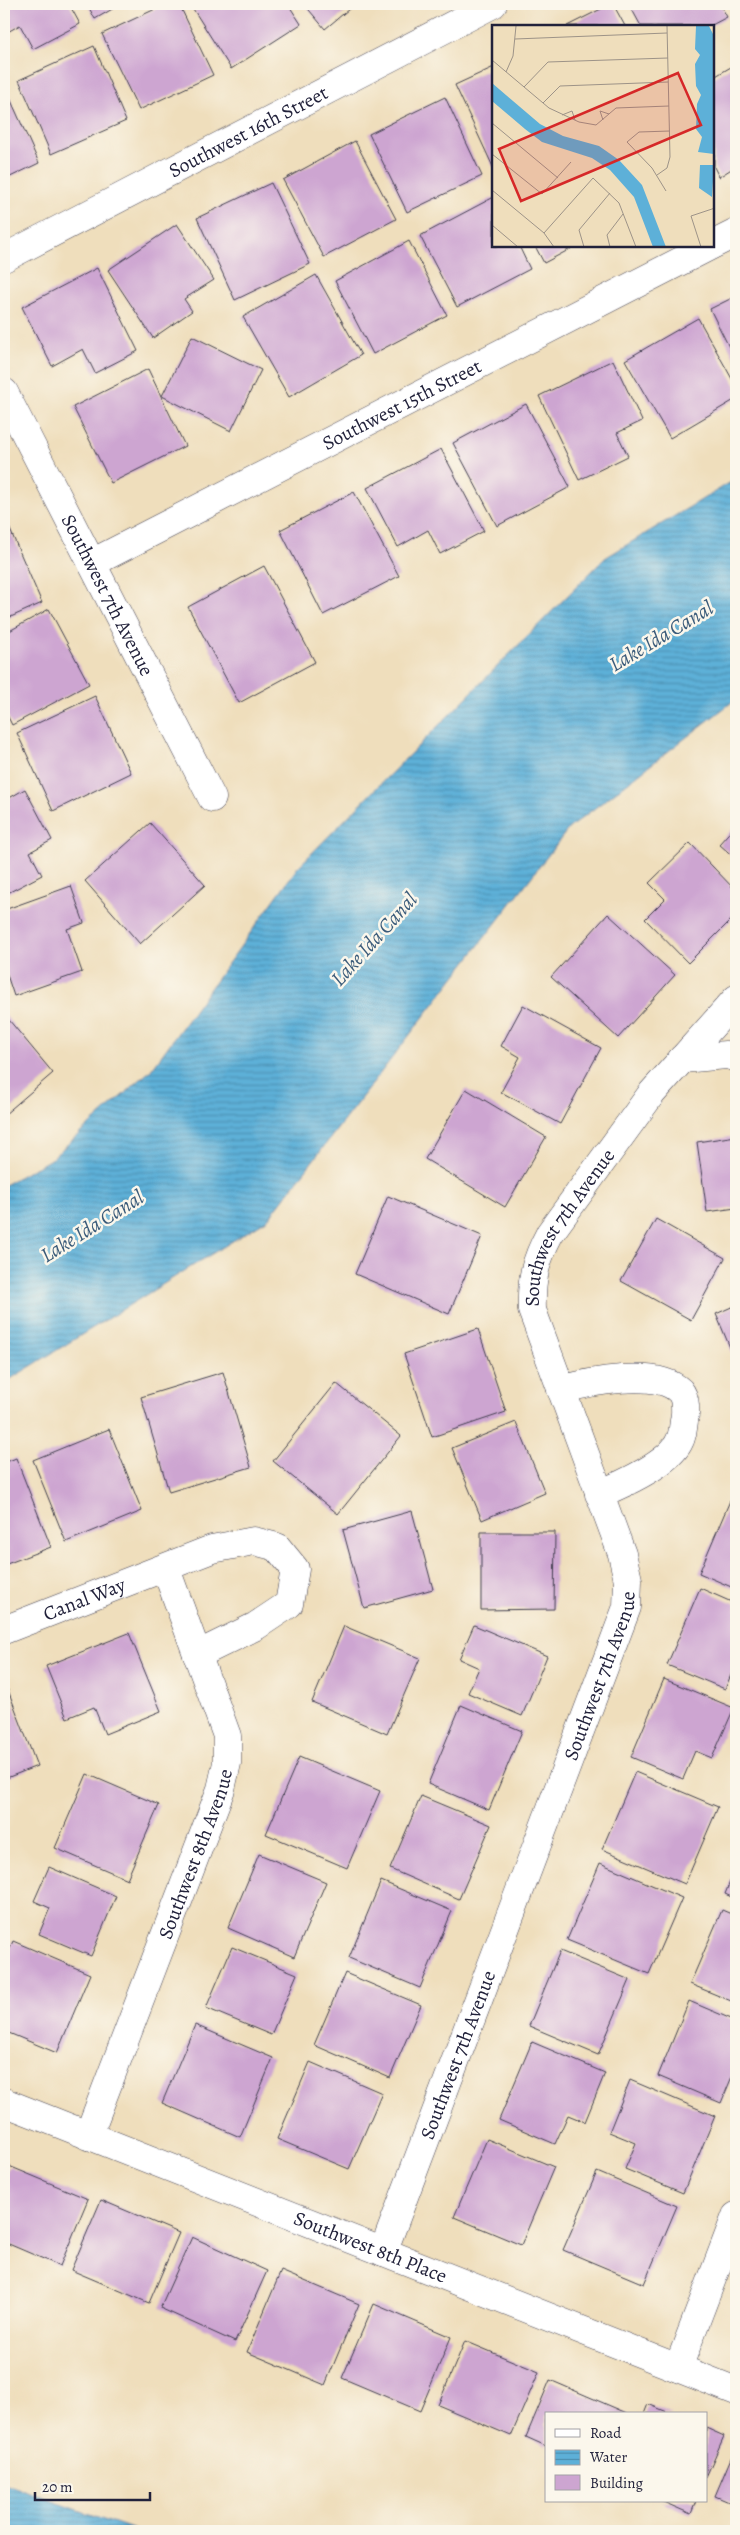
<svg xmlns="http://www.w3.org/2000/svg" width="740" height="2535" font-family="Alegreya,serif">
	<defs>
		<pattern id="water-rules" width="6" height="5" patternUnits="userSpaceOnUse" patternTransform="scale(1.25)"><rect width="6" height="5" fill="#5db0d8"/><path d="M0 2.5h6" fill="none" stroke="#4c8fb0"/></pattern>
	</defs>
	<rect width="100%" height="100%" fill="#fbf7ec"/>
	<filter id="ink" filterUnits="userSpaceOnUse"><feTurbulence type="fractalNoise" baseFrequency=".02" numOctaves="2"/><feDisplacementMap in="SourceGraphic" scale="10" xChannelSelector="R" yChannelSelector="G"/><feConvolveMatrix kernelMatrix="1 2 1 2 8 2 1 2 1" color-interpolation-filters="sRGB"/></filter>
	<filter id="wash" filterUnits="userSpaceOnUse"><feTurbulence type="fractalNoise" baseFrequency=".0096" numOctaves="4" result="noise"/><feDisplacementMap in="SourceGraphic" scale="20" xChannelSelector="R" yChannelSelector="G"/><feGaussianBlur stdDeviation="1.12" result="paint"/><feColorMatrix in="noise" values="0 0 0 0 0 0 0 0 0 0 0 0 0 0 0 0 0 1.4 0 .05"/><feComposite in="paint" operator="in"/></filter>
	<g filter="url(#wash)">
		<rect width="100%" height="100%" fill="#efdebc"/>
		<g fill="url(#water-rules)" stroke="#40698a">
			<polygon points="736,479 736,699 569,828 268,1219 4,1383 4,1185 51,1159 151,1070 298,867 605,558"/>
			<polygon points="4,2484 138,2531 4,2531"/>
		</g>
		<g id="blocks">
			<g fill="#cda5d1">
				<polygon points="4,4 69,4 80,24 33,49 20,25 4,34"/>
				<polygon points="87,4 121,4 95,19"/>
				<polygon points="166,4 179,4 213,75 139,110 102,34"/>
				<polygon points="190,4 288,4 301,24 231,69"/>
				<polygon points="304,4 355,4 325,29"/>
				<polygon points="611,4 613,4 625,26 567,26"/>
				<polygon points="629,4 720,4 727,17 710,26 641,26"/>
				<polygon points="94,46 126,121 51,154 19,80"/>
				<polygon points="736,64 736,166 719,177 714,167 714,77"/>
				<polygon points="494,67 494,169 455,85"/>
				<polygon points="4,85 39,163 4,180"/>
				<polygon points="445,97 482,176 407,212 369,134"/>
				<polygon points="355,141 396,219 324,257 283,180"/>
				<polygon points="271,183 310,264 235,300 197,218"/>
				<polygon points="494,197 494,246 519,246 530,269 457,307 420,236"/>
				<polygon points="177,224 214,280 184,299 192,311 153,338 108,270"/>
				<polygon points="409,241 447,315 373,354 335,281"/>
				<polygon points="535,246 576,246 544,263"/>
				<polygon points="97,268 138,351 95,373 83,349 52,366 22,307"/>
				<polygon points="316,275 361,355 289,397 243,317"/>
				<polygon points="736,296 736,361 710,309"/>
				<polygon points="698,318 736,386 736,399 670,438 625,360"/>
				<polygon points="192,336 261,370 231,431 162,396"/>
				<polygon points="613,360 642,421 617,433 628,456 579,480 539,396"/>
				<polygon points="148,369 185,446 111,483 73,407"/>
				<polygon points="526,404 570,487 497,526 453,443"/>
				<polygon points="441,449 484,531 440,554 428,530 398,547 367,488"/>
				<polygon points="354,492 399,576 323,615 280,530"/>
				<polygon points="8,525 42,603 4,620 4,527"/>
				<polygon points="264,566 315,662 239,703 188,607"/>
				<polygon points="49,609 89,684 12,725 4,709 4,634"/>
				<polygon points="95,696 131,773 53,811 17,733"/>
				<polygon points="25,789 52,840 30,852 42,875 4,895 4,801"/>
				<polygon points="150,823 205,885 140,944 85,881"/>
				<polygon points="736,825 736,859 719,844"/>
				<polygon points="690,843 736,891 736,915 688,963 645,919 665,899 649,883"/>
				<polygon points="71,886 84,923 67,929 82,972 14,996 4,966 4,910"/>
				<polygon points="608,914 675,975 618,1038 551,977"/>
				<polygon points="523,1005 601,1048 560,1124 501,1092 520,1057 501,1046"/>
				<polygon points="4,1014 53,1073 4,1115"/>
				<polygon points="466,1089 546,1137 505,1207 425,1159"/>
				<polygon points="736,1136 736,1208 707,1212 697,1142"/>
				<polygon points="388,1196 482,1236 449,1314 355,1274"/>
				<polygon points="656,1219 725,1258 691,1320 621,1281"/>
				<polygon points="736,1305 736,1362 716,1314"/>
				<polygon points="478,1329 506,1412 432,1437 404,1354"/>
				<polygon points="223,1372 251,1467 169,1492 141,1397"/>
				<polygon points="336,1383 401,1436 338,1514 273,1461"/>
				<polygon points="516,1422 545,1493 482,1520 452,1448"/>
				<polygon points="109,1429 142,1511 66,1542 33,1460"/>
				<polygon points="16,1458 51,1547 4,1565 4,1463"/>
				<polygon points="732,1496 736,1498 736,1589 699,1573"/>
				<polygon points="412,1511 433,1589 364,1608 343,1530"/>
				<polygon points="481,1532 555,1532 554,1609 481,1610"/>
				<polygon points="700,1588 736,1604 736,1663 725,1689 667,1665"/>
				<polygon points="474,1625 547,1656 522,1716 468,1693 479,1668 459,1659"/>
				<polygon points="344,1626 420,1658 387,1734 312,1702"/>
				<polygon points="129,1633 161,1711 105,1734 94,1707 67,1718 46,1666"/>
				<polygon points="664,1679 734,1708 712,1758 695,1751 683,1779 631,1757"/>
				<polygon points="8,1690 37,1766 4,1779 4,1691"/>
				<polygon points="461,1705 522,1731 489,1810 428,1784"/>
				<polygon points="299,1757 380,1791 347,1868 266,1834"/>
				<polygon points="635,1772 718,1807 685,1884 602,1849"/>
				<polygon points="87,1774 159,1805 127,1879 55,1848"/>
				<polygon points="421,1796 491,1825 459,1899 390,1869"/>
				<polygon points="259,1854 326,1882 294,1957 228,1928"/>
				<polygon points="600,1863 682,1898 649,1974 567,1940"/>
				<polygon points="49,1867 116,1896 91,1956 39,1934 50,1908 34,1901"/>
				<polygon points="736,1867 736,1899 725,1894"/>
				<polygon points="381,1881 452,1911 420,1988 349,1958"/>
				<polygon points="722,1910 736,1916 736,2003 690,1984"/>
				<polygon points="13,1941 90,1974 57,2053 4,2031 4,1962"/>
				<polygon points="232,1947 297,1974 271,2035 206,2008"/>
				<polygon points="560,1951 630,1980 598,2055 529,2026"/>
				<polygon points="345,1973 421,2005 390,2078 314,2045"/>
				<polygon points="689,2001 736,2021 736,2067 721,2103 658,2076"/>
				<polygon points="195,2025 273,2058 240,2137 162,2103"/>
				<polygon points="532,2042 605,2073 585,2122 568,2115 555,2144 499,2120"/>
				<polygon points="310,2062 382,2093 349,2169 277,2139"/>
				<polygon points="630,2080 715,2116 683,2193 625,2169 636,2143 609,2132"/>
				<polygon points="487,2139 554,2167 521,2245 454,2217"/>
				<polygon points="9,2166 88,2199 60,2266 4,2242 4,2178"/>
				<polygon points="597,2172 677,2206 644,2284 563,2250"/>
				<polygon points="101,2200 179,2233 149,2303 71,2270"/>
				<polygon points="192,2237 267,2271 235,2342 160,2308"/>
				<polygon points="281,2271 359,2304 325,2385 247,2352"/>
				<polygon points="374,2304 451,2337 420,2411 342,2378"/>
				<polygon points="465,2341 539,2372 511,2436 438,2405"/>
				<polygon points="550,2380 629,2414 546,2414 546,2446 526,2437"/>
				<polygon points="648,2404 672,2414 644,2414"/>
				<polygon points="706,2428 724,2436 706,2477"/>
				<polygon points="736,2446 736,2505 715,2496"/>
				<polygon points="661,2501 696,2501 691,2514"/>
			</g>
		</g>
	</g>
	<g filter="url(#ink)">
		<use href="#blocks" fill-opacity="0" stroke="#413e4e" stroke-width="1"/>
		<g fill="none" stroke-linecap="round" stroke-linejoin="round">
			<defs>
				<g id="minor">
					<polyline points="714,244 736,233"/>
					<path id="s1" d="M4,258L493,4"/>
					<path id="s2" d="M4,392L212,798"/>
					<path id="s3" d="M92,563L710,246"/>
					<polyline points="682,1059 726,1055 736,1057"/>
					<path d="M561,1390C588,1382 657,1368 680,1391C686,1398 686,1412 684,1421C683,1427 683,1434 680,1440C671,1463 621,1485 599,1494"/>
					<path id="s4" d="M4,1630L212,1549L254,1541L277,1547L295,1569L289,1604L256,1626L197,1655"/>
					<path id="s5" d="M4,2102L736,2391"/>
					<path id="s6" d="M88,2136L221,1789L227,1763V1736L166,1569"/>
					<path id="s7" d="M383,2252L627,1607L628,1580L622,1554L532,1310C531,1278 535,1261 550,1233L652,1093L736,999"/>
					<polyline points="678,2368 736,2216"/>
				</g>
			</defs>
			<use href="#minor" stroke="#413e4e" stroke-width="29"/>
			<use href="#minor" stroke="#fff" stroke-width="28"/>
		</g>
	</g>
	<g text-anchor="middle" stroke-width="5" stroke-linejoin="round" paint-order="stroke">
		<g font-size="20" fill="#22223b" stroke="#fbf7ec">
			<text dy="7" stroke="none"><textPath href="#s1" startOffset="275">Southwest 16th Street</textPath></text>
			<text dy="7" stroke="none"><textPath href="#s3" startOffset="348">Southwest 15th Street</textPath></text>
			<text dy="7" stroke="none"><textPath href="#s2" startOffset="228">Southwest 7th Avenue</textPath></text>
			<text dy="7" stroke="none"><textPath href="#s7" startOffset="1096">Southwest 7th Avenue</textPath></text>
			<text dy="7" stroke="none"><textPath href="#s4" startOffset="86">Canal Way</textPath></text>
			<text dy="7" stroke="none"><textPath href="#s7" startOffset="616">Southwest 7th Avenue</textPath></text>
			<text dy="7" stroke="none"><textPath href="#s6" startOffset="302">Southwest 8th Avenue</textPath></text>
			<text dy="7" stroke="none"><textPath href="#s7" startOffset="211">Southwest 7th Avenue</textPath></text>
			<text dy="7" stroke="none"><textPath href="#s5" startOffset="394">Southwest 8th Place</textPath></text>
		</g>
		<g font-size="21" font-style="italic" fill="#3a5b7a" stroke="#fbf7ec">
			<text transform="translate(661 636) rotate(-31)" y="7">Lake Ida Canal</text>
			<text transform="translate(374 939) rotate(-48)" y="7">Lake Ida Canal</text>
			<text transform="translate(92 1226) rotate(-32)" y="7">Lake Ida Canal</text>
		</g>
	</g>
	<g transform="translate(492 25)">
		<rect width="222" height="222" fill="#efdebc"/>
		<path d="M204,1H217L222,11V129L206,127L210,112L204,104L205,79L209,70L204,61L203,39L208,30L203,24ZM0,58L48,99L71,111L107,121L127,135L150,160L174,222H161L142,172L118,145L100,133L50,117L33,104L0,76ZM208,140H222L220,172L207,163Z" fill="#5db0d8"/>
		<path fill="none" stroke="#9d9388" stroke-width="1" d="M23,14L175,8M0,35L57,83L87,97L104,100L124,83L177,81M14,47L21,31L24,1M32,62L56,37L176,33M51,78L68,61L176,57M70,90L80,86L83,95M111,95L108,86L117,89M0,98L66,153M0,129L50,169L79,137M165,150L175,143L178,132L175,1M0,165L52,208L62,222M174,166L160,143L135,117L147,107L178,106M0,200L26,222M52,208L101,153L127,178L144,222M92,222L87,205L118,168M118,222L115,210L131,189M209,222L199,191L223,183"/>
		<path fill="#d62828" fill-opacity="0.15" stroke="#d62828" stroke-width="2.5" d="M186,48L209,100L29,176L7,124Z"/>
		<rect width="222" height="222" fill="none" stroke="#22223b" stroke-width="2.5"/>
	</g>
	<rect width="740" height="2535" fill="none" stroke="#fbf7ec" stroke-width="20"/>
	<rect x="545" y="2412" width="162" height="90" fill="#fbf7ec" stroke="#a4a2a5"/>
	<rect x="555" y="2429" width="25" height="8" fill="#ffffff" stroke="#a4a2a5"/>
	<text x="590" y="2438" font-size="15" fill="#22223b">Road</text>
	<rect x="555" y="2450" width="25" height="15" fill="url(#water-rules)" stroke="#a4a2a5"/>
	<text x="590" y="2462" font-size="15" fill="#22223b">Water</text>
	<rect x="555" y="2475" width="25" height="15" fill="#cda5d1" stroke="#a4a2a5"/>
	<text x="590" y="2488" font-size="15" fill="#22223b">Building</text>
	<path d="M35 2492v8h115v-8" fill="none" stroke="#22223b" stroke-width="2.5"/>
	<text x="42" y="2492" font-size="15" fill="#22223b" stroke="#fbf7ec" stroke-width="4" paint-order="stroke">20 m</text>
</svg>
